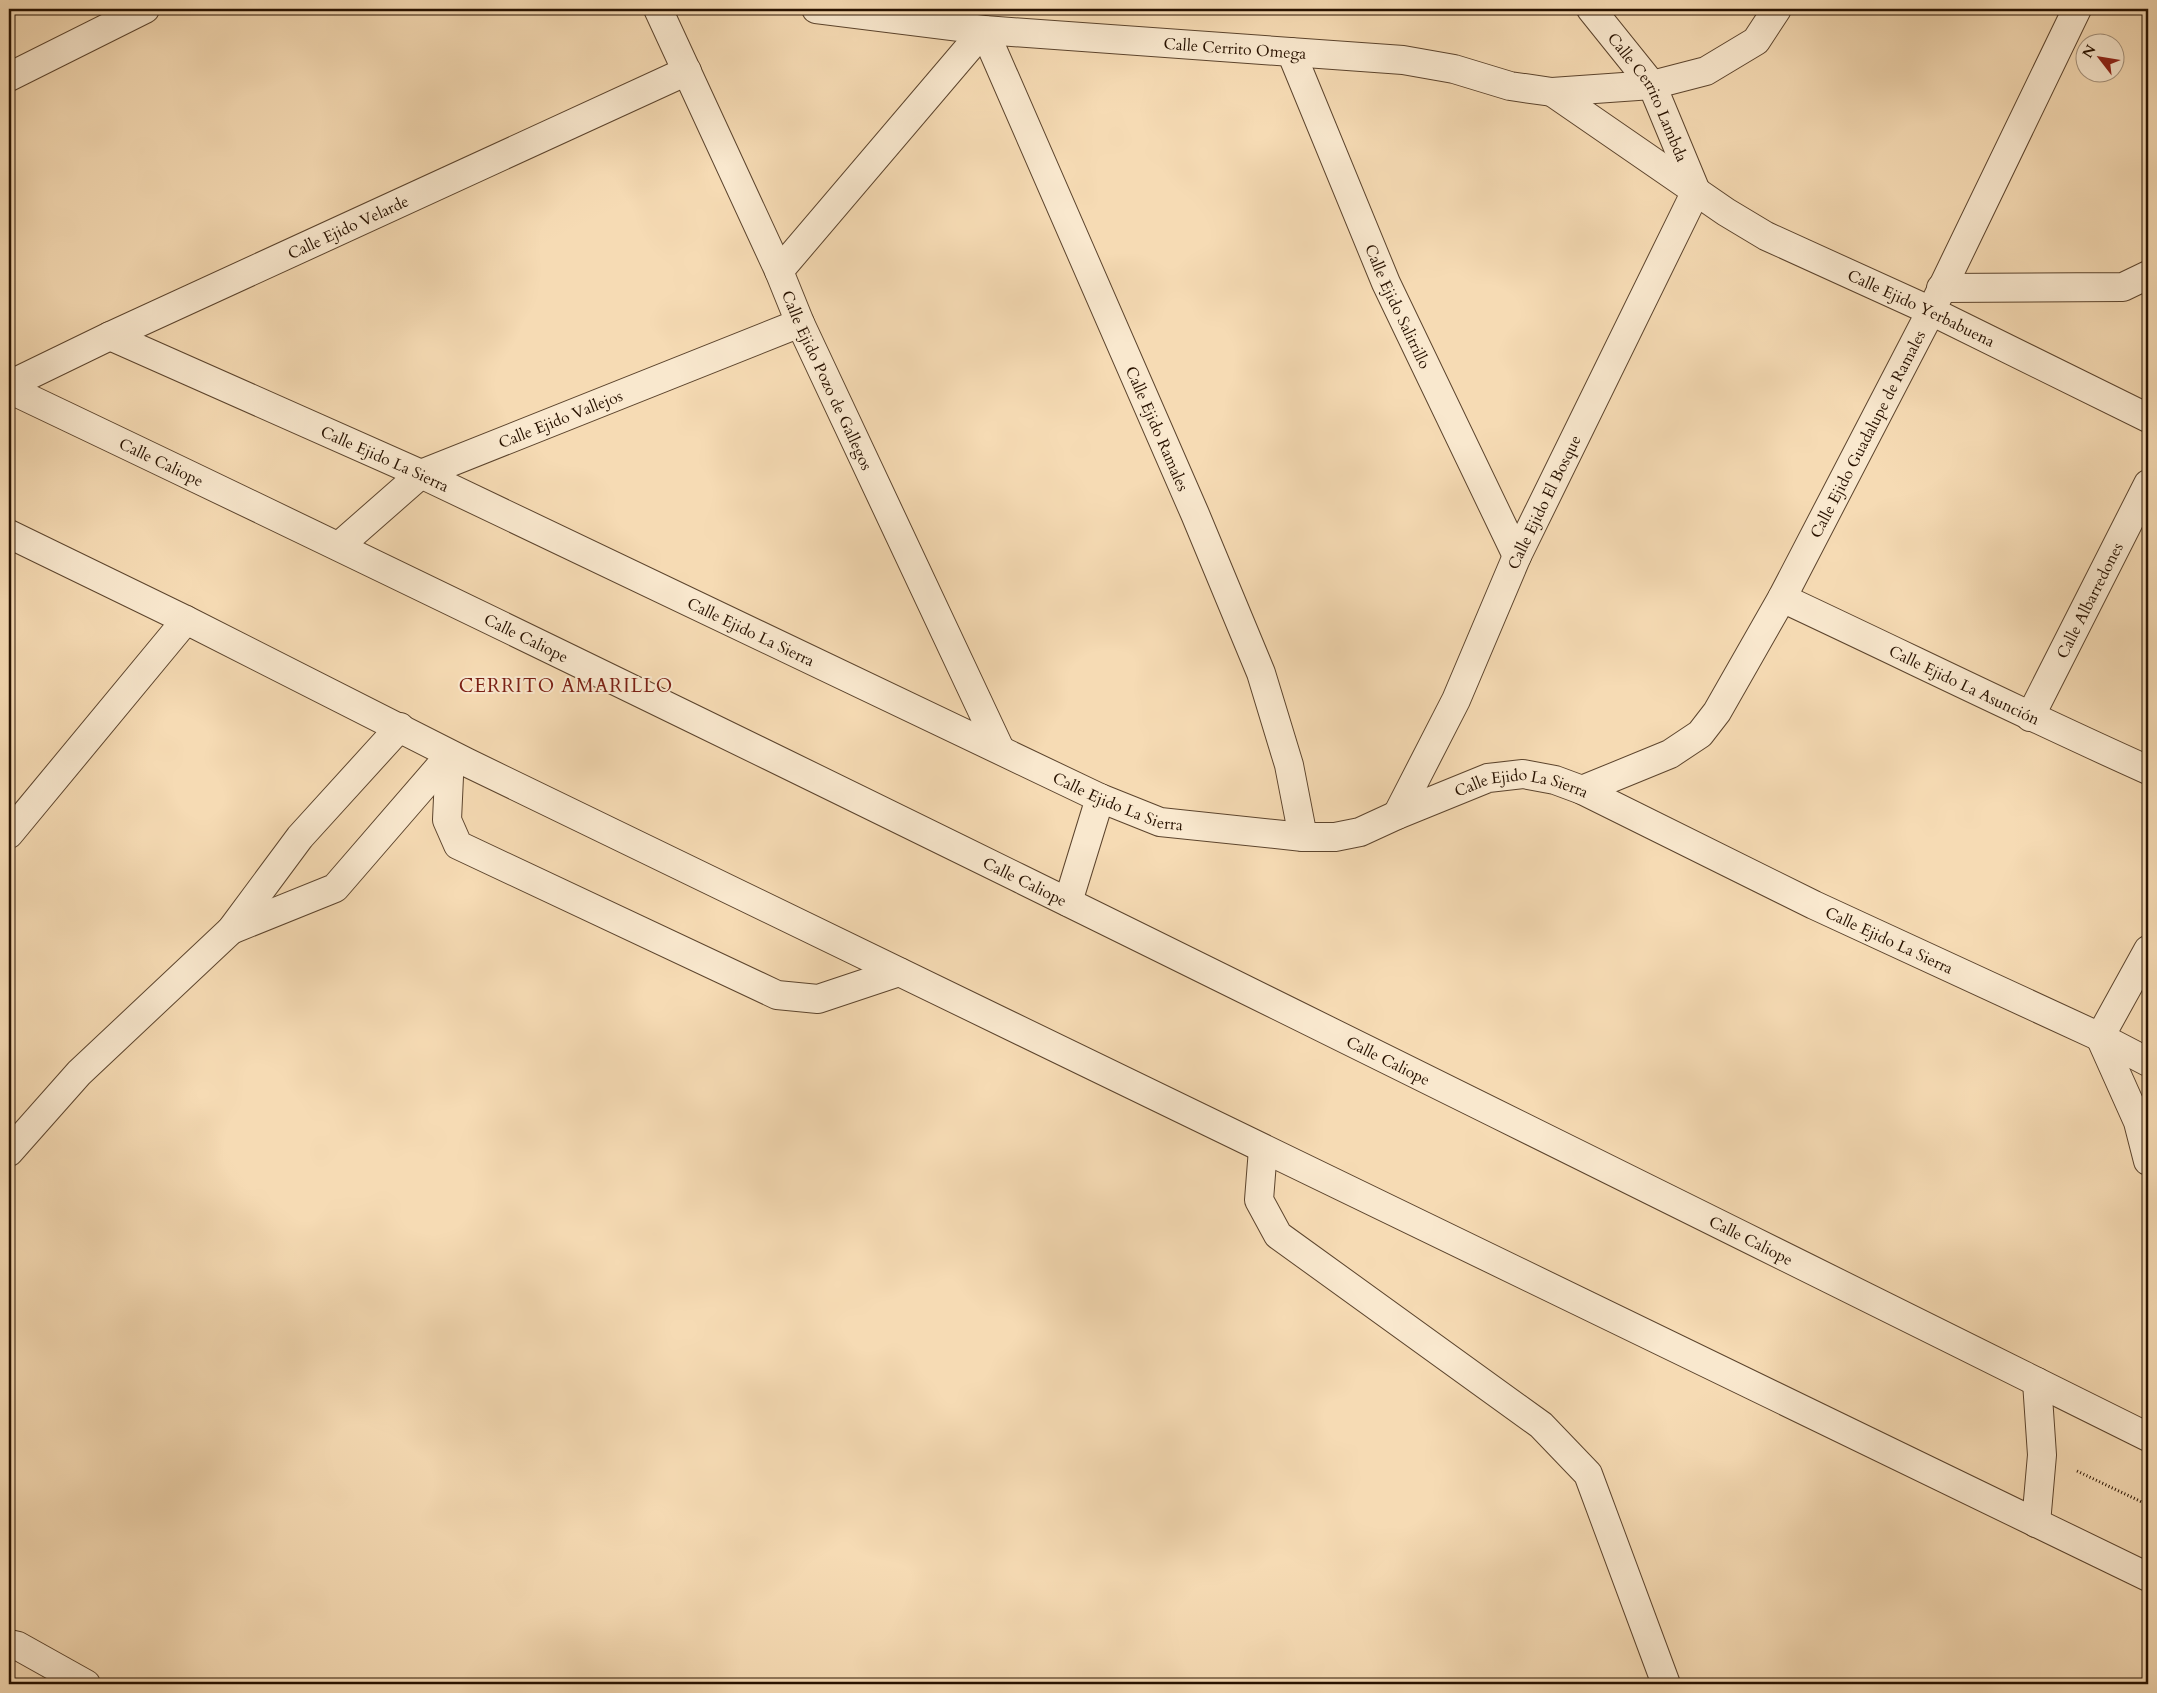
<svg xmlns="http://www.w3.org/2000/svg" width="2157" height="1693" font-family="Cardo,serif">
	<rect width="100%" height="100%" fill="#f6dbb4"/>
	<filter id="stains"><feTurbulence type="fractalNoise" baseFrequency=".004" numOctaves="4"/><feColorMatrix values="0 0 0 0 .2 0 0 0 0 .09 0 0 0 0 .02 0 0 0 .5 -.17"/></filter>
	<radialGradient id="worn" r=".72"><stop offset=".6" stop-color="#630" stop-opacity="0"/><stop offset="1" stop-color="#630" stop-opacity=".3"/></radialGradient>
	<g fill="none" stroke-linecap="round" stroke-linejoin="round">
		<defs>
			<g id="minor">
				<path id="s1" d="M658,9L779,271L800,323L1000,749"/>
				<path id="s2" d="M816,9L984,30L1403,60L1454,69L1510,86L1552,92L1652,85L1706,71L1756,41L1777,9"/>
				<path id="s3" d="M1591,9L1652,85L1696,191"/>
				<path id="s4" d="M1291,52L1386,283L1517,556"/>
				<polyline points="9,77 145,9"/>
				<path id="s5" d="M1552,92L1726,212L1766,236L1931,311L2148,418"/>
				<path id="s6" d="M779,271L984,30L1195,514L1261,673L1289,765L1303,837"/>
				<polyline points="1941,288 2123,287 2148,275"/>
				<path id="s7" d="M110,336L421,474L1100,798L1160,822L1303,837H1335L1360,832L1397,815L1488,778L1523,774L1555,780L1582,790L1814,905L2100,1037L2148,1062"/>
				<path id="s8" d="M9,385L110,336L687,71"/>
				<path id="s9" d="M9,389C726,730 1437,1084 2148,1437"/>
				<polyline points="9,534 186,620 466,762 2148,1577"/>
				<path id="s10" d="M339,546L421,474L800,323"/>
				<path id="s11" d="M1782,598C1904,655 2025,715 2148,770"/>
				<path id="s12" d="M2030,717L2148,484"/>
				<polyline points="450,755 447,820 458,845 777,995 818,999 899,972"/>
				<path id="s13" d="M1582,790L1670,754L1700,734L1717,712L1782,598L1931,311L2077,9"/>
				<path id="s14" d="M1397,815L1456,700L1517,556L1696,191"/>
				<polyline points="9,834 186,620"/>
				<polyline points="1068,902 1100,798"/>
				<polyline points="231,930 335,888 450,755"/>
				<polyline points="2148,950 2100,1037 2138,1122 2148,1161"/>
				<polyline points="1263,1149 1259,1200 1278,1235 1541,1425 1588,1474 1666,1684"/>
				<polyline points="9,1152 79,1073 231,930 300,837 400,727"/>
				<polyline points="2036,1523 2042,1455 2037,1382"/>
				<polyline points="9,1644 18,1646 86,1684"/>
			</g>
		</defs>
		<use href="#minor" stroke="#5c442d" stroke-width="30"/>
		<polyline stroke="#281200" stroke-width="3" stroke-dasharray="1 2.5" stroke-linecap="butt" points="2077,1471 2148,1505"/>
		<use href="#minor" stroke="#f9e8ce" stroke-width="28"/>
	</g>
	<g text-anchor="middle" stroke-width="4" stroke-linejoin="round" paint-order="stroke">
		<g font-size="16" fill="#281200" stroke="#f9e8ce">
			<text dy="6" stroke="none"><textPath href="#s2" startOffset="421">Calle Cerrito Omega</textPath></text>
			<text dy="6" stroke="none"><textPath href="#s3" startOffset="106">Calle Cerrito Lambda</textPath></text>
			<text dy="6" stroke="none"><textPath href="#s8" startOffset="374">Calle Ejido Velarde</textPath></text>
			<text dy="6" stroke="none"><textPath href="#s4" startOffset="276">Calle Ejido Salitrillo</textPath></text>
			<text dy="6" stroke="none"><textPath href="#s5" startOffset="429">Calle Ejido Yerbabuena</textPath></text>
			<text dy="6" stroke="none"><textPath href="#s1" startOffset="408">Calle Ejido Pozo de Gallegos</textPath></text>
			<text dy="6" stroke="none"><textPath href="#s10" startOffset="259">Calle Ejido Vallejos</textPath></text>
			<text dy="6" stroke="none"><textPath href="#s6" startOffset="751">Calle Ejido Ramales</textPath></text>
			<text dy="6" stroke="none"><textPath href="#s13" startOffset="475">Calle Ejido Guadalupe de Ramales</textPath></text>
			<text dy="6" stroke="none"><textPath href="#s7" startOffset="301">Calle Ejido La Sierra</textPath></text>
			<text dy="6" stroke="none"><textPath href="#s9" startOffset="169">Calle Caliope</textPath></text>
			<text dy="6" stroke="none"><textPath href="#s14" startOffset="346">Calle Ejido El Bosque</textPath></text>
			<text dy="6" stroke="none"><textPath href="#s12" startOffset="131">Calle Albarredones</textPath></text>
			<text dy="6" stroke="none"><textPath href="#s7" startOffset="706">Calle Ejido La Sierra</textPath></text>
			<text dy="6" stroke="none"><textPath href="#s9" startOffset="574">Calle Caliope</textPath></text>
			<text dy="6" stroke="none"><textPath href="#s11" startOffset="202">Calle Ejido La Asunción</textPath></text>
			<text dy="6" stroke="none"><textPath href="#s7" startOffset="1531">Calle Ejido La Sierra</textPath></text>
			<text dy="6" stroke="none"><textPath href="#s7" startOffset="1111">Calle Ejido La Sierra</textPath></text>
			<text dy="6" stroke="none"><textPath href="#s9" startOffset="1129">Calle Caliope</textPath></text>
			<text dy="6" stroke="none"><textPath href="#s7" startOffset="1936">Calle Ejido La Sierra</textPath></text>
			<text dy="6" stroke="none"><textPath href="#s9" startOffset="1534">Calle Caliope</textPath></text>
			<text dy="6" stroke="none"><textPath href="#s9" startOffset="1939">Calle Caliope</textPath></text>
		</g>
		<g font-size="19" letter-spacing="1" fill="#7a1f14" stroke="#f9e8ce">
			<text x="566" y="692">CERRITO AMARILLO</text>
		</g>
	</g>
	<rect width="2157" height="1693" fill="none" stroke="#f6dbb4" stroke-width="30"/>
	<rect x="10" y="10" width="2137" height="1673" fill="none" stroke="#281200" stroke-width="2.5"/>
	<rect x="15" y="15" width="2127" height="1663" fill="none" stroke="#281200"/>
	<g transform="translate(2100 58) rotate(301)"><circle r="24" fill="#f9e8ce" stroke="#a5927c"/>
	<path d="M0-4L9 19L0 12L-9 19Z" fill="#8f2418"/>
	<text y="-8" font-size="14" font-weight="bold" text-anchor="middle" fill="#281200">N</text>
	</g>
	<rect width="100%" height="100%" filter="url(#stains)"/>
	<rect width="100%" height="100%" fill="url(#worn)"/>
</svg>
